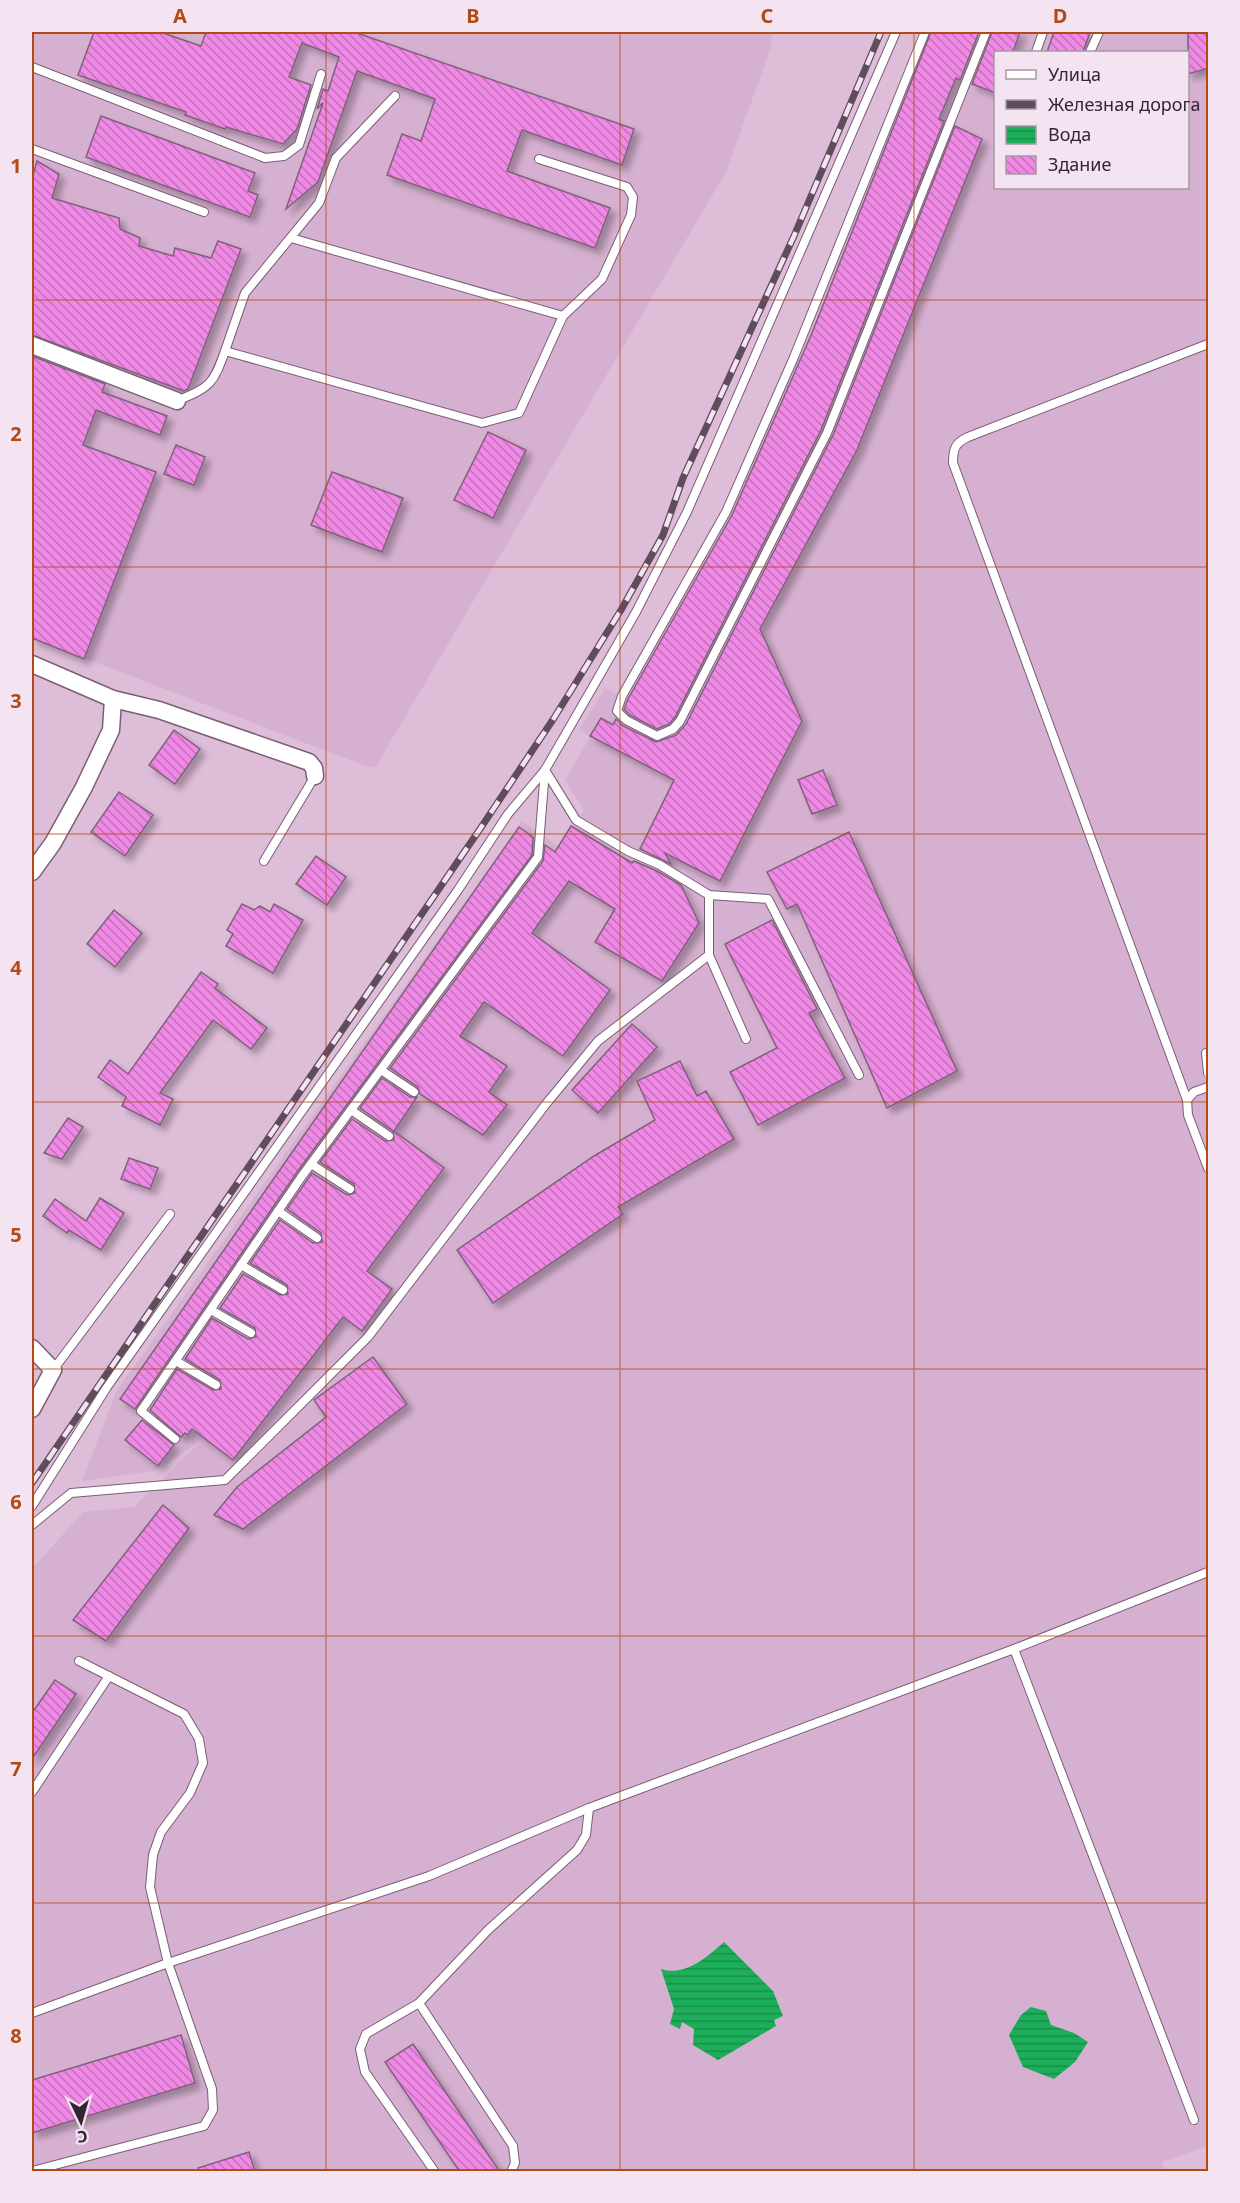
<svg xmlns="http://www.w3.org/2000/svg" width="1240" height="2203" font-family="'Noto Sans',sans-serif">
	<defs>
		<pattern id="water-rules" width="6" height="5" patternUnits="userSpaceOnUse" patternTransform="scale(1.5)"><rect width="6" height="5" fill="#1cae58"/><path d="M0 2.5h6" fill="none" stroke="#198d49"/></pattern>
		<pattern id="building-back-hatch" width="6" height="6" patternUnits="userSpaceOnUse" patternTransform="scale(1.5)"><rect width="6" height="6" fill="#f088e5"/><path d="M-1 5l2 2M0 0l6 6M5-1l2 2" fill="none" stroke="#c36fba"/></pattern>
		<filter id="shadow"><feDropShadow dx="5.5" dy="5.5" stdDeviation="3" flood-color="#0004"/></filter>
	</defs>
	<rect width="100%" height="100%" fill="#debdd9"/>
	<g fill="#d6b0d0" fill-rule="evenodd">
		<polygon points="32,32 773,32 770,50 726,172 375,768 363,765 32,638"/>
		<path d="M925,32H1208V2146L1162,2162L1165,2172H32V1569L83,1512L134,1507L201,1441L155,1471L82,1481L116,1392L522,821L558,846L584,810L565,780L590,737L579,729L605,688L622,696L726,512ZM996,52H1188V188H996Z"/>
	</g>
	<g fill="url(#water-rules)">
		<path d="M724,1942L773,1991L783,2016L774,2020L776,2026L718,2060L693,2045L694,2029L682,2022L680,2029L670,2024L674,2009L661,1969C685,1977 707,1957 724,1942Z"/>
		<polygon points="1031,2007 1046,2011 1051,2025 1074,2033 1088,2042 1075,2062 1054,2079 1023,2067 1009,2035 1021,2015"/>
	</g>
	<g fill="url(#building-back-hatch)" stroke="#7e627a" stroke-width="1.5" filter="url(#shadow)">
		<polygon points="94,32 160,32 201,46 206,32 354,32 634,129 622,165 522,130 507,171 610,208 595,248 387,175 402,134 421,141 435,99 357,71 318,182 286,209 323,103 317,109 323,89 328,91 339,57 302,43 289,77 311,85 297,129 283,144 226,127 225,129 185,115 186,112 78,75"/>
		<polygon points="931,32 979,32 960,80 956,78 939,119 944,121 821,430 675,717 669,724 657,729 630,715 624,709 628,699 732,515 812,333"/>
		<polygon points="992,32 1020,32 1013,52 996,52 996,93 972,84"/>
		<polygon points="1054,32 1090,32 1083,52 1047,52"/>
		<polygon points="1188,32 1209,32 1209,68 1188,74"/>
		<polygon points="101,116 255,173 248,191 258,195 250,217 86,157"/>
		<polygon points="955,126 982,139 857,450 760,629 802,721 720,881 665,853 671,864 640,849 674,780 590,736 601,718 613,725 616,719 623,726 656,742 676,735 686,724 833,435"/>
		<polygon points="37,161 59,174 52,198 119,218 120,229 140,238 139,246 173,256 175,248 211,258 218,241 241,249 188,389 184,391 32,335 32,179"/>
		<polygon points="32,356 105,384 102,392 167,416 160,435 96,410 83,445 156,472 84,659 32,638"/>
		<polygon points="488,432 526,450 493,518 454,500"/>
		<polygon points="176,445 205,457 194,485 164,474"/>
		<polygon points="332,472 403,498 382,552 311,525"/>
		<polygon points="174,730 200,749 175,784 149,765"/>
		<polygon points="823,770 837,805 812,814 798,780"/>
		<polygon points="119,792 153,815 125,856 91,832"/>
		<polygon points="571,826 632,863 634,861 657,871 681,885 699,923 662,981 595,942 615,909 569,881 532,933 610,990 563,1056 484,1002 460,1036 507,1066 489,1092 507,1105 483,1135 420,1094 418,1087 390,1068 543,861 545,845 555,852"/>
		<polygon points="519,827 533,837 532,855 297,1172 135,1409 120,1399"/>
		<polygon points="849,832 957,1071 887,1108 797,904 787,909 767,872"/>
		<polygon points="316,856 346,877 327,905 296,884"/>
		<polygon points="242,904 254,910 260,906 270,912 274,904 303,920 273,973 226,946 233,934 227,930"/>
		<polygon points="114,910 142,933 115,967 87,944"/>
		<polygon points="772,920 817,1009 809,1013 845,1078 758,1125 730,1072 777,1048 725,944"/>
		<polygon points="201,972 218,984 215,988 267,1028 251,1049 213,1020 160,1093 173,1099 160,1125 122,1106 126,1097 98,1077 110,1060 128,1074"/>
		<polygon points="632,1024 657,1047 598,1113 572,1090"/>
		<polygon points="680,1061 697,1096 706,1091 734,1139 618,1207 623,1214 493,1303 457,1250 594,1156 655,1120 637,1081"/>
		<polygon points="382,1078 410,1097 417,1097 394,1131 444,1168 367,1271 392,1289 362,1331 343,1317 233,1460 192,1429 188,1435 185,1433 181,1437 150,1410 177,1369 213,1390 221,1389 220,1380 185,1359 212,1318 248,1339 256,1337 255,1328 220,1308 243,1274 280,1295 288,1294 287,1285 250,1263 280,1220 313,1243 322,1242 321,1233 287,1209 312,1173 347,1195 355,1193 354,1184 320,1162 352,1119 385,1141 394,1140 393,1131 360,1108"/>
		<polygon points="68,1118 83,1127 62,1159 44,1153"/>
		<polygon points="129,1158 158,1168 150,1189 121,1179"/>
		<polygon points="100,1198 124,1213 101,1250 69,1230 67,1233 43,1216 55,1199 86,1221"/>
		<polygon points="373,1357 407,1404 243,1529 214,1515 237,1487 326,1417 314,1400"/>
		<polygon points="142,1420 174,1445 158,1466 125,1440"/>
		<polygon points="163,1505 189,1528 106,1641 73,1620"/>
		<polygon points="55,1680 76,1694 32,1759 32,1713"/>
		<polygon points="181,2035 195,2083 32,2133 32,2080"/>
		<polygon points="413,2044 500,2172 460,2172 385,2062"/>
		<polygon points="249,2152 255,2172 198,2172 198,2168"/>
	</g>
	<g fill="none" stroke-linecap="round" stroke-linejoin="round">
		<defs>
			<g id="lane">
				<polyline points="925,32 794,357 726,512 622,696 617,711 626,720 657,736 673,729 680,721 827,433 986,32"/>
				<polyline points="1036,52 1043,32"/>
				<polyline points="1090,52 1099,32"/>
				<polyline points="32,67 265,158 284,156 299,145 321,74"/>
				<polyline points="32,149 204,212"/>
				<polyline points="291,238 563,316"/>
				<polyline points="225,351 245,293 319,203 336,158 395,96"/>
				<path d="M177,401C210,387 213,385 225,351L482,423L519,413L563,316L602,279L631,215L633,197L627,187L539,159"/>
				<polyline points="545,770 576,820 628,851 660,865 709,895 709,955 746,1039"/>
				<polyline points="264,861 315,776"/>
				<polyline points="709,895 768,899 859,1075"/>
				<polyline points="1208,1053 1206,1053 1208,1073"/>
				<polyline points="381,1070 414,1092"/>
				<polyline points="1208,1087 1194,1092 1187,1100 1188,1115 1208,1168"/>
				<path d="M1187,1100L953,463C953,449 955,443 968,437L1208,344"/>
				<polyline points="351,1110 389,1136"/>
				<polyline points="311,1164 350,1189"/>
				<polyline points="278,1211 317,1238"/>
				<polyline points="241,1265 283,1290"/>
				<polyline points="211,1310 251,1333"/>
				<polyline points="176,1361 216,1385"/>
				<polyline points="53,1370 170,1214"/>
				<polyline points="175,1439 141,1411 302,1176 538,857 545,770"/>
				<polyline points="32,1506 107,1387 458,890 508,814 545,770 636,612 687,512 896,32"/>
				<polyline points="32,1525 71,1493 225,1480 368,1337 546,1104 598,1041 709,955"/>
				<polyline points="1014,1649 1194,2120"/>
				<polyline points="32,1792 109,1676"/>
				<polyline points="419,2003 513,2146 515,2163 511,2172"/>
				<polyline points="32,2013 168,1963 429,1876 589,1808 1014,1649 1208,1572"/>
				<polyline points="32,2171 204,2126 213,2110 212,2089 168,1963 150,1887 153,1855 161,1832 190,1793 203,1763 199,1739 184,1714 79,1661"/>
				<polyline points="435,2172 365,2072 360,2049 366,2034 419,2003 488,1930 577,1850 586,1835 589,1808"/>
			</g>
			<g id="street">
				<polyline points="32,345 177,401"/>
				<polyline points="32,664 113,699 159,710 309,762 314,768 315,776"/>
				<polyline points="32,872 53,843 84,787 111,730 113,699"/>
				<polyline points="32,1348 53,1370 32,1409"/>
			</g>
		</defs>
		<use href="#lane" stroke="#7a5e76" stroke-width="10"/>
		<use href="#street" stroke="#7a5e76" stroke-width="19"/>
		<use href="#lane" stroke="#fff" stroke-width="8"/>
		<use href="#street" stroke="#fff" stroke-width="16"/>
		<defs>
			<polyline id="rail" points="32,1483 480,829 554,718 621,610 663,535 683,478 794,236 881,32"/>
		</defs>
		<use href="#rail" stroke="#5f4d5c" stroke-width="7"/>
		<use href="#rail" stroke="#f4e4f2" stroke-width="4.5" stroke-dasharray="14" stroke-linecap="butt"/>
	</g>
	<path fill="none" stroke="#b24a17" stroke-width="1.5" stroke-opacity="0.55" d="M326,32V2172M620,32V2172M914,32V2172M32,300H1208M32,567H1208M32,834H1208M32,1102H1208M32,1369H1208M32,1636H1208M32,1903H1208"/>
	<rect width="1240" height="2203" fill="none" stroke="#f4e4f2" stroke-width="66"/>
	<rect x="994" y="51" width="195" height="138" fill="#f4e4f2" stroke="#a798a5" stroke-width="1.5"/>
	<rect x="1006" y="70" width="30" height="9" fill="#ffffff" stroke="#a798a5" stroke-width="1.5"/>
	<text x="1048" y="81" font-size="18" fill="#332631">Улица</text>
	<rect x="1006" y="100" width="30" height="9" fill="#5f4d5c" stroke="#a798a5" stroke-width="1.5"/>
	<text x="1048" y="111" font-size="18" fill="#332631">Железная дорога</text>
	<rect x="1006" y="126" width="30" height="18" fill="url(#water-rules)" stroke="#a798a5" stroke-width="1.5"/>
	<text x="1048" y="141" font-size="18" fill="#332631">Вода</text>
	<rect x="1006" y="156" width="30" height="18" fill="url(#building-back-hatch)" stroke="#a798a5" stroke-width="1.5"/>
	<text x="1048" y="171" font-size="18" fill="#332631">Здание</text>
	<g transform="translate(81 2122) rotate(175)" stroke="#f4e4f2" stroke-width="4.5" paint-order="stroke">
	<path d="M0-4.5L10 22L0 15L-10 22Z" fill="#332631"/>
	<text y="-9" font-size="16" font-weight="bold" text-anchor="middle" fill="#332631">С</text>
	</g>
	<rect x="33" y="33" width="1174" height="2137" fill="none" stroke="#b24a17" stroke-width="2"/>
	<g font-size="20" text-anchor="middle" font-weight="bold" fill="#b24a17">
		<text x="180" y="23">A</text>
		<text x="473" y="23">B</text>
		<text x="767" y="23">C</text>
		<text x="1060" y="23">D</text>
		<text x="16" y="173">1</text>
		<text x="16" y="441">2</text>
		<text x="16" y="708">3</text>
		<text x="16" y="975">4</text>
		<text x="16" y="1242">5</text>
		<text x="16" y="1509">6</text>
		<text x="16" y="1776">7</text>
		<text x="16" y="2043">8</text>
	</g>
</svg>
